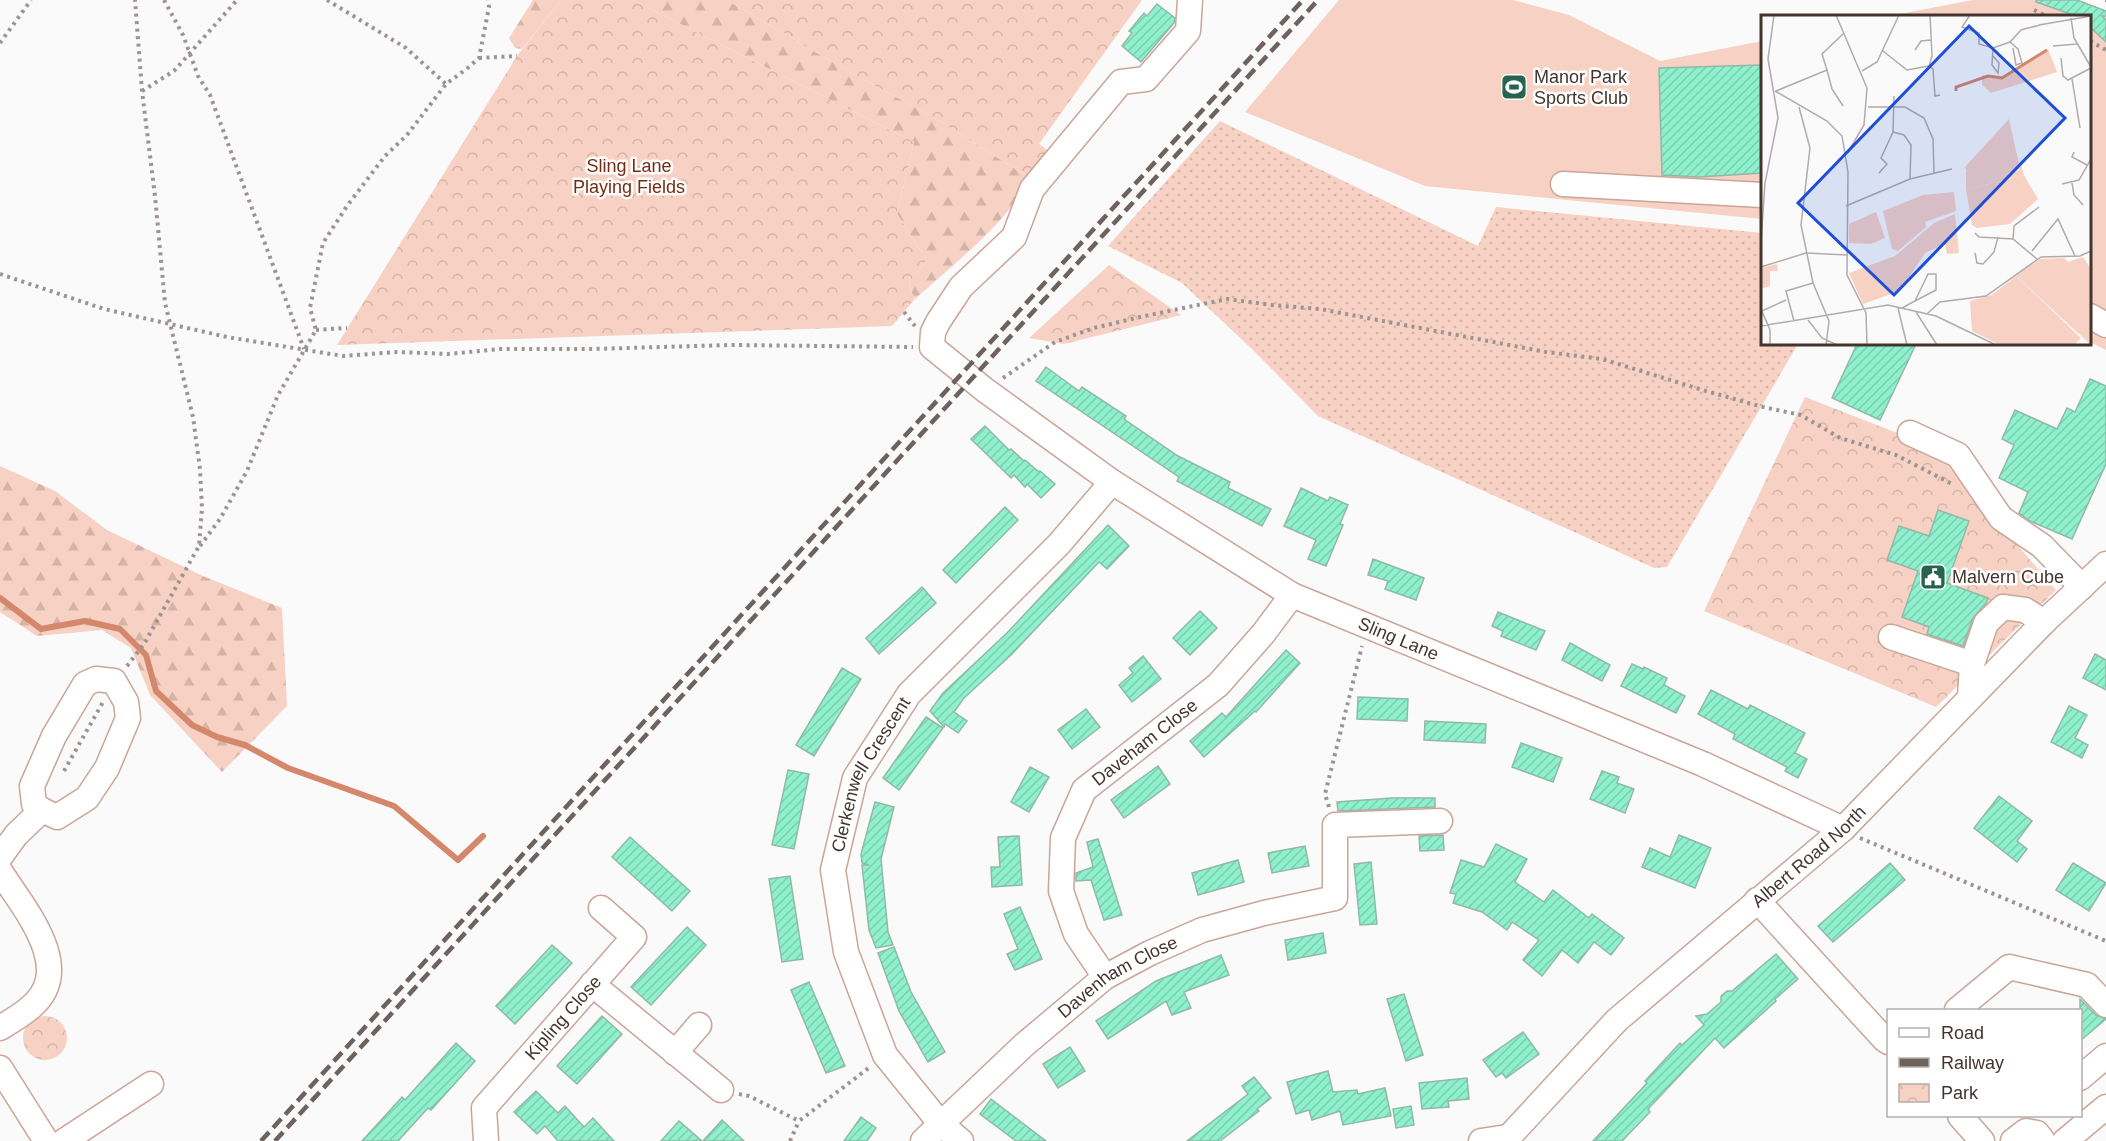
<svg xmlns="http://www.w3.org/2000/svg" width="2106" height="1141" font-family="Arial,sans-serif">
	<defs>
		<pattern id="grass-dots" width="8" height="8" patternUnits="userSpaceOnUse" patternTransform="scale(1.5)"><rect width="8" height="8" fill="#f7d1c3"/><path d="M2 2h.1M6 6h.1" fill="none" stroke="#d5b4a8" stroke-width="1.8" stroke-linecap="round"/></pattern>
		<pattern id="forest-firs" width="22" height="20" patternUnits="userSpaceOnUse" patternTransform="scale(1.5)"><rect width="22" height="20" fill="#f7d1c3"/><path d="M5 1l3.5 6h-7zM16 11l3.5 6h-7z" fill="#d5b4a8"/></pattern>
		<pattern id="park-crowns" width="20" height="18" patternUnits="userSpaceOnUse" patternTransform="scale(1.5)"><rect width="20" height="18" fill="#f7d1c3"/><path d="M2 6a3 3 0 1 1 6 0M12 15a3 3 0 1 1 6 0" fill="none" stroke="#d5b4a8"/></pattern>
		<pattern id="building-hatch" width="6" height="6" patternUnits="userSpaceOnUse" patternTransform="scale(1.5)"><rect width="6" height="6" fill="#8ef0cd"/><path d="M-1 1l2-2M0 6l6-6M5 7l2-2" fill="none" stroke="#7cceb0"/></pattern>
	</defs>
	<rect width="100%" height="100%" fill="#fafafa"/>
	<polygon fill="url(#grass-dots)" points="1220,121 1478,246 1496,207 1762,233 1762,344 1798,344 1667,567 1654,568 1318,416 1253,350 1182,283 1108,246"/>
	<g fill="url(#forest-firs)">
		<polygon points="533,0 561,0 522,49 515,48 509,38"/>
		<path d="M633,0H727L851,73L930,115L1030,178C1004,227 954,263 914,300L909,282L927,260L897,214L914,142Z"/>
		<polygon points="0,466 55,491 107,530 203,576 282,608 287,706 222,772 150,695 131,648 102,630 37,636 0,612"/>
	</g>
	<g fill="url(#park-crowns)">
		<polygon points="561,0 633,0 914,142 897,214 927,260 909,282 914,300 892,326 337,345 517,56"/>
		<polygon points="727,0 1142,0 1039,144 1054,155 1030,178 930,115 851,73"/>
		<polygon points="1109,265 1181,315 1064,344 1029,338"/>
		<polygon points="1805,397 1933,447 2056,590 1936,707 1704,611"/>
		<circle cx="45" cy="1038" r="22"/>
	</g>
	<g fill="#f7d1c3">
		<polygon points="1339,0 1513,0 1569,15 1660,61 1762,41 1762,219 1425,186 1245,112"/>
		<polygon points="1973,0 2078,0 2106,14 2106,350 2090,342 2090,16 1889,16"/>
	</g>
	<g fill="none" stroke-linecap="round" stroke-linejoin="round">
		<polyline stroke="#d5876b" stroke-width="6" points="0,598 41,629 85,621 120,629 146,655 156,691 192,725 217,737 245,745 288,768 394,806 458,860 483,836"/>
	</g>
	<g fill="url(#building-hatch)" stroke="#91b9a9" stroke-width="1.5">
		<polygon points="2036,0 2077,0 2106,11 2106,16 2102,16 2106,20 2106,42 2090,27 2090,16 2076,16 2036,2"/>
		<polygon points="1157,4 1175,18 1174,23 1141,62 1122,46 1132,33 1129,31 1144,13 1147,16"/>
		<polygon points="1762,65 1762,173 1699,177 1662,175 1659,68"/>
		<polygon points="1857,344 1916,344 1880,420 1832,398"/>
		<polygon points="1046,367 1079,391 1082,387 1126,416 1124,419 1178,456 1230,482 1228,488 1271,509 1262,526 1177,481 1179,477 1036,381"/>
		<polygon points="2090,379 2106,386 2106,464 2072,539 2030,521 2019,513 2028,492 1999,478 2014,445 2002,439 2015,410 2057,429 2067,408 2075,412"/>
		<polygon points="985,426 1009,450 1011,449 1024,461 1025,460 1039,472 1040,471 1055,484 1041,498 1027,484 1025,487 1014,475 1011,478 971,439"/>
		<polygon points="1301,488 1328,501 1330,497 1348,505 1340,524 1343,525 1326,566 1308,559 1316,540 1284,526"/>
		<polygon points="1005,507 1018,520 956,583 943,570"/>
		<polygon points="1938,510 1969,521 1947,583 1988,598 1986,603 1973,618 1963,646 1927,634 1929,627 1902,617 1918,571 1887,560 1899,526 1929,536"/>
		<polygon points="1108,525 1129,546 1107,569 1099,562 1011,655 964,698 954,712 967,721 958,733 945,724 944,727 930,711 943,693 1007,633"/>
		<polygon points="1373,559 1424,578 1416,600 1385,589 1388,581 1368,575"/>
		<polygon points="922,587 936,603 879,654 866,638"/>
		<polygon points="1200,611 1217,628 1190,655 1173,638"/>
		<polygon points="1498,612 1545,631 1536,650 1501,636 1503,631 1492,626"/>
		<polygon points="1570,643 1610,665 1602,681 1562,660"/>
		<polygon points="1286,650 1300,663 1256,712 1255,711 1204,757 1190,741 1222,713 1226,717"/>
		<polygon points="2095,654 2106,660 2106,690 2083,678"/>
		<polygon points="1143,656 1161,679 1132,702 1119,685 1133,673 1129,668"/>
		<polygon points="1632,664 1643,669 1644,667 1667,678 1664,685 1685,696 1676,713 1621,686"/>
		<polygon points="842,668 861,679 814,756 796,745"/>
		<polygon points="1711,690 1748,709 1750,705 1805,733 1795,753 1807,759 1798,778 1785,771 1787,767 1733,739 1735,734 1698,714"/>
		<polygon points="1358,697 1408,699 1407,721 1357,719"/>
		<polygon points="2069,706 2087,715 2075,738 2088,745 2082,758 2051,742"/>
		<polygon points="1086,709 1100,727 1072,749 1058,730"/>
		<polygon points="926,717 943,728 899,790 883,778"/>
		<polygon points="1425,721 1486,724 1485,743 1424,740"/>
		<polygon points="1521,743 1562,758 1553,782 1512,767"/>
		<polygon points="1158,766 1170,784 1124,818 1111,800"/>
		<polygon points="1030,767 1049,777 1029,812 1011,802"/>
		<polygon points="788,770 809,774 794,849 772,845"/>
		<polygon points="1602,771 1619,777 1617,783 1634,789 1625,813 1590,799"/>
		<polygon points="1999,796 2032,821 2017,841 2027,849 2017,862 1974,828"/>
		<polygon points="1392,798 1435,798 1435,807 1338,811 1337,802"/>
		<polygon points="875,802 894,807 881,859 888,932 893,945 876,948 869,930 862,865 869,865 862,863 861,854"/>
		<polygon points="1443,835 1444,850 1420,851 1419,836"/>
		<polygon points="1679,835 1711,848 1695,888 1642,867 1650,848 1670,857"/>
		<polygon points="1019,836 1022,885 992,887 991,867 1000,867 998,837"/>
		<polygon points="630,837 690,891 672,911 612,857"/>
		<polygon points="1098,839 1122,915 1104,920 1091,880 1076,881 1076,873 1093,867 1087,842"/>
		<polygon points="1496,844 1527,859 1515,882 1544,902 1553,890 1589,918 1592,914 1624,938 1611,955 1594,942 1578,963 1562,950 1542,976 1523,960 1539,940 1512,922 1507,930 1482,912 1453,903 1456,894 1450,893 1461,860 1484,867"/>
		<polygon points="1305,846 1309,866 1272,873 1268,853"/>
		<polygon points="1238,860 1244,882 1198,895 1192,873"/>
		<polygon points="1371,862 1377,924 1360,925 1354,864"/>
		<polygon points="1890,863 1905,880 1833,942 1818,926"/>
		<polygon points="2073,863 2106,883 2089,911 2056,890"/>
		<polygon points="790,876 803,959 782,962 769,879"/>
		<polygon points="1020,907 1042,959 1015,970 1007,954 1018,949 1004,914"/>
		<polygon points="687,927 706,945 651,1005 631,987"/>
		<polygon points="1323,933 1326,953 1288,960 1285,940"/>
		<polygon points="552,945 572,963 515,1024 496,1006"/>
		<polygon points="894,947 911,992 945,1052 928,1062 899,1011 878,953"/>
		<polygon points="1776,954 1798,979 1775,999 1776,1001 1724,1048 1715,1038 1648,1109 1650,1112 1622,1141 1593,1141 1647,1083 1645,1081 1680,1043 1682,1045 1704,1025 1696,1016 1707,1014 1721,1002 1721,996 1727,991 1732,991"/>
		<polygon points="1221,955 1229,975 1184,992 1191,1008 1172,1015 1166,1001 1108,1039 1096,1021 1156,981"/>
		<polygon points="809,982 845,1066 826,1073 791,990"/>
		<polygon points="1404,994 1423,1055 1406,1061 1387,999"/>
		<polygon points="2080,999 2096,1015 2106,1019 2080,1041"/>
		<polygon points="602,1016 622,1034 577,1084 557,1066"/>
		<polygon points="1523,1032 1539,1054 1506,1078 1502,1073 1496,1077 1483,1060"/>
		<polygon points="456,1043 475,1061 431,1110 428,1108 398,1141 362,1141 402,1097 405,1100"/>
		<polygon points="1070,1047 1085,1071 1058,1088 1043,1064"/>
		<polygon points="1328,1071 1333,1092 1357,1090 1358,1094 1385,1088 1391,1116 1343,1125 1340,1111 1312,1120 1309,1110 1296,1114 1287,1082"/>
		<polygon points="1254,1077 1271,1098 1257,1109 1259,1111 1220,1141 1187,1141 1248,1094 1242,1086"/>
		<polygon points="1467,1078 1469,1099 1448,1101 1449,1107 1422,1109 1419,1083"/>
		<polygon points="536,1091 558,1113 565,1106 584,1127 593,1118 614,1141 558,1141 545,1126 537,1134 514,1112"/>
		<polygon points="991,1099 1046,1141 1016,1141 980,1114"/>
		<polygon points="1411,1106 1414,1125 1396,1128 1393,1109"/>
		<polygon points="861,1117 876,1128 867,1141 844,1141"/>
		<polygon points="722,1120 744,1141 703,1141"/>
		<polygon points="679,1121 702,1141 661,1141"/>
	</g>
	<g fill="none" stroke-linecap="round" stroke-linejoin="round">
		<defs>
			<g id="minor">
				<path id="s1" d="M1190,0L1188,31L1146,79L1121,82L1032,189L1014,237L961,287L938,322L933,332L932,347L985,390L1112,482L1292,595L1703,764L1843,829"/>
				<polyline points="1563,184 1762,195"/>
				<polyline points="2090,316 2106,325"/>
				<polyline points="1910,433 1958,455 2001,518 2042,546 2082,587"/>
				<polyline points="1891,637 1972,664 1970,698"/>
				<polyline points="1972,664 1986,623 2003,607 2025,610 2044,622"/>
				<polygon points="96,679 114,681 126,702 128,718 107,768 87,798 57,817 42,810 34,804 32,786 54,736 85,684"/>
				<polyline points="0,857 16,835 42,810"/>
				<path d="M0,871C23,908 77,968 31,1007C22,1015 10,1022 0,1028"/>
				<polyline points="1757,900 1884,1039 1888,1042"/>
				<path id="s2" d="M1105,977L1076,934L1061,891L1063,838L1084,790L1218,685L1263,634L1292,595"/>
				<polyline points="592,984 721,1090"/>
				<polyline points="1957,1010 2009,967 2087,985 2106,1005"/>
				<polyline points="675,1053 699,1025"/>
				<polyline points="0,1068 46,1141"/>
				<polyline points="2080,1078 2106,1056"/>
				<polyline points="1960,1116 1982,1141"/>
				<polyline points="64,1141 151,1084"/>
				<path id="s3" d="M486,1141L484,1108L634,937L601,908"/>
				<path id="s4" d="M923,1141L1024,1045L1105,977L1150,953L1202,930L1264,913L1335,898V825L1440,821"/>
				<path id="s5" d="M961,1141L940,1123L885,1055L846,952L833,870L855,778L909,694L1059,544L1112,482"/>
				<polyline points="1481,1141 1507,1137"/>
				<path id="s6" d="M1505,1141L1617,1020L1843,829L2044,622L2106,564"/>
				<polyline points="2013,1141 2026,1131 2037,1133 2043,1141"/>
				<polyline points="2065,1141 2106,1107"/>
			</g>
		</defs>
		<use href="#minor" stroke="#cba598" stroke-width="27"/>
		<g stroke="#9c9491" stroke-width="4" stroke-dasharray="3 4.5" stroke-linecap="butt">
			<polyline points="164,0 183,35 198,76 210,95 304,349"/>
			<polyline points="327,0 406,48 446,84"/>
			<polyline points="2105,0 2106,0"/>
			<polyline points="2034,10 2046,16"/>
			<polyline points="2090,41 2106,50"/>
			<polyline points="0,43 31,0"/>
			<polyline points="479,58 517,56"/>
			<polyline points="142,91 174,71 237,0"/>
			<polyline points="0,274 104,309 227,337 343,356 397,352 448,354 500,349 592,349 731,345 913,347"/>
			<polyline points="904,312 915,326"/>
			<polyline points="316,330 347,328"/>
			<polyline points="1003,378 1055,342 1094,328 1140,317 1227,299 1272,305 1320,309 1546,352 1602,359 1706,391 1763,407 1801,415 1840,438 1896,455 1952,484"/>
			<polyline points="200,546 220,519 247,471 278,395 316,330 310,308 323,243 347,206 385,156 407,135 446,84 469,67 479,58 489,7 488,0"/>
			<polyline points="127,666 144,644 199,546 202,508 200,469 193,417 165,303 155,196 142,91 135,0"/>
			<polyline points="64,771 103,702"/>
			<polyline points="1329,807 1325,794 1362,646"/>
			<polyline points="1860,838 2106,941"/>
			<polyline points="739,1094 749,1096 799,1121 870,1067"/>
			<polyline points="790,1141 799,1121"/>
		</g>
		<use href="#minor" stroke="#fff" stroke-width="24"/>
		<g stroke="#6e625e" stroke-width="4.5" stroke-dasharray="12 6" stroke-linecap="butt">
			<polyline points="261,1141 1303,0"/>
			<polyline points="275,1141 1318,0"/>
		</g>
	</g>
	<defs>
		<symbol id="stadium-square" viewBox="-11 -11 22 22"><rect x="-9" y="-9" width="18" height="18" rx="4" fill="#266450" stroke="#fff"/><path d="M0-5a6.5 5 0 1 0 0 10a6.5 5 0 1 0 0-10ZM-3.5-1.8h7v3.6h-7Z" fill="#fff"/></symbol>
		<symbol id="civic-square" viewBox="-11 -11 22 22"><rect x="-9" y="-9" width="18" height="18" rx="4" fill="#266450" stroke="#fff"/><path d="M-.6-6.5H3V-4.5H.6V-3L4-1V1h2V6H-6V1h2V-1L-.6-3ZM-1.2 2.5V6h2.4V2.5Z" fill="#fff"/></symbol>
	</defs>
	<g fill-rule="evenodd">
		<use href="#stadium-square" x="1499" y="72" width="30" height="30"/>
		<use href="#civic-square" x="1918" y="562" width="30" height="30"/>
	</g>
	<g text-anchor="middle" stroke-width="5" stroke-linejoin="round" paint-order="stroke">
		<g font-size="18" fill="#44342f" stroke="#fff" text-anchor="start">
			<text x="1534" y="83">Manor Park<tspan x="1534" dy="21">Sports Club</tspan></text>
			<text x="1952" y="583">Malvern Cube</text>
		</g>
		<g font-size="18" fill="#752d11" stroke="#fff">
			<text x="629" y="172">Sling Lane<tspan x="629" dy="21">Playing Fields</tspan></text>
		</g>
		<g font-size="18" fill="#44342f" stroke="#fff">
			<text dy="6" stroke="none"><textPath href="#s1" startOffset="1004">Sling Lane</textPath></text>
			<text dy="6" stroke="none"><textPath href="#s2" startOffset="280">Daveham Close</textPath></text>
			<text dy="6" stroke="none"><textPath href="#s5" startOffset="412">Clerkenwell Crescent</textPath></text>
			<text dy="6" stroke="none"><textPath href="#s6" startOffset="417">Albert Road North</textPath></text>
			<text dy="6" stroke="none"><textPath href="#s4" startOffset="256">Davenham Close</textPath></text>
			<text dy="6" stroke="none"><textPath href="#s3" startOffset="153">Kipling Close</textPath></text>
		</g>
	</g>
	<g transform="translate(1761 15)">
		<rect width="330" height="330" fill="#fafafa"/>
		<path d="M193,177L195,196L164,207L165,212L137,236L131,234L122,196L162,180Z" fill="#f7d1c3"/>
		<path d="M287,34L296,57L230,78L221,70V60L243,61ZM258,143L263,160L205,175V156L218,168L259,155Z" fill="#f7d1c3"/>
		<path d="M322,242L330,254V330L255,261L279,244L303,243L307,247Z" fill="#f7d1c3"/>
		<path d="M248,104L259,154L218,169L207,160L204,152ZM263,160L277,184L249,209L216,213L211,210L205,175ZM115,197L124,223L110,229L88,228V209ZM16,249L17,256H9V271L0,274V253ZM255,261L320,323L313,330H239L211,316L209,286L231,280Z" fill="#f7d1c3"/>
		<path d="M194,199L198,238L186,239L184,229L164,238L139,276L102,289L88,258L134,241L173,208ZM256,291L270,304L247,328L233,315ZM287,295L309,316L301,324L279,302Z" fill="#f7d1c3"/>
		<path fill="none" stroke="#d5876b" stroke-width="3" d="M195,76V72L227,61L241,63L286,35"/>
		<path fill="none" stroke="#b1aba9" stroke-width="1.5" d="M75,0L106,73L103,110L87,137M209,0L201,12L218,18V29L232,33L249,27L260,15L279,10M310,3L313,23L330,52M278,10L330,1M249,27L257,34L261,48L255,50L252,33M292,31L316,29M232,33L231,50L237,58L238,48L232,41M154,35L160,26L170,25M122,36L146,55L168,51L171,41L169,0M300,43L302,61L307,65L330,53M168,51L172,54L174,81L179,80M66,55L71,74L82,91M101,56L116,47L138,0M311,64L319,113M14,76L66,106L81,121L87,157L86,260L105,298L106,330M15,76L66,55L61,39L82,19M38,92L49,133L40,210L52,268L68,306L65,330M107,92H144L163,103L172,124L173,158M132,117L143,120L150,130L149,164M313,137L311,142L326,150M118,158L126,149L120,143L132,117L133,81M311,168L313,180L322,190M301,169L318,165L330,144M85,191L149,164L191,154M214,218L218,222L252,224L276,244M252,224L253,211L278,192M0,227L4,168L17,103L7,44L13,0M271,236L297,204L314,241M214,238L216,248L222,249L233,237L237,222M0,252L45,238L86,240M137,293L146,330M141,293L154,286L167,259H175V275L154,286M0,294L9,315V330M1,296L25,285M155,297L176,330M166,299L179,287L225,281L280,242L319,241L330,236M47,305L61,323L76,330M33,306L25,276L52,268M0,311L127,290L175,301L235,330"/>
		<path fill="#1d4ed8" fill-opacity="0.15" stroke="#1d4ed8" stroke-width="3" d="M208,11L304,103L133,280L37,188Z"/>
		<rect width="330" height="330" fill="none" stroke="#44342f" stroke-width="3"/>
	</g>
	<rect x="1887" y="1009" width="195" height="108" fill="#ffffff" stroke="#b4aeac" stroke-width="1.5"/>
	<rect x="1899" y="1028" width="30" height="9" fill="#ffffff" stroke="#b4aeac" stroke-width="1.5"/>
	<text x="1941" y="1039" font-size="18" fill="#44342f">Road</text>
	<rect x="1899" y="1058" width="30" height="9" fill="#6e625e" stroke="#b4aeac" stroke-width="1.5"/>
	<text x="1941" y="1069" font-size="18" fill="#44342f">Railway</text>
	<rect x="1899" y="1084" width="30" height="18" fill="url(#park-crowns)" stroke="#b4aeac" stroke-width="1.5"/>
	<text x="1941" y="1099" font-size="18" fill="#44342f">Park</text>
</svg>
